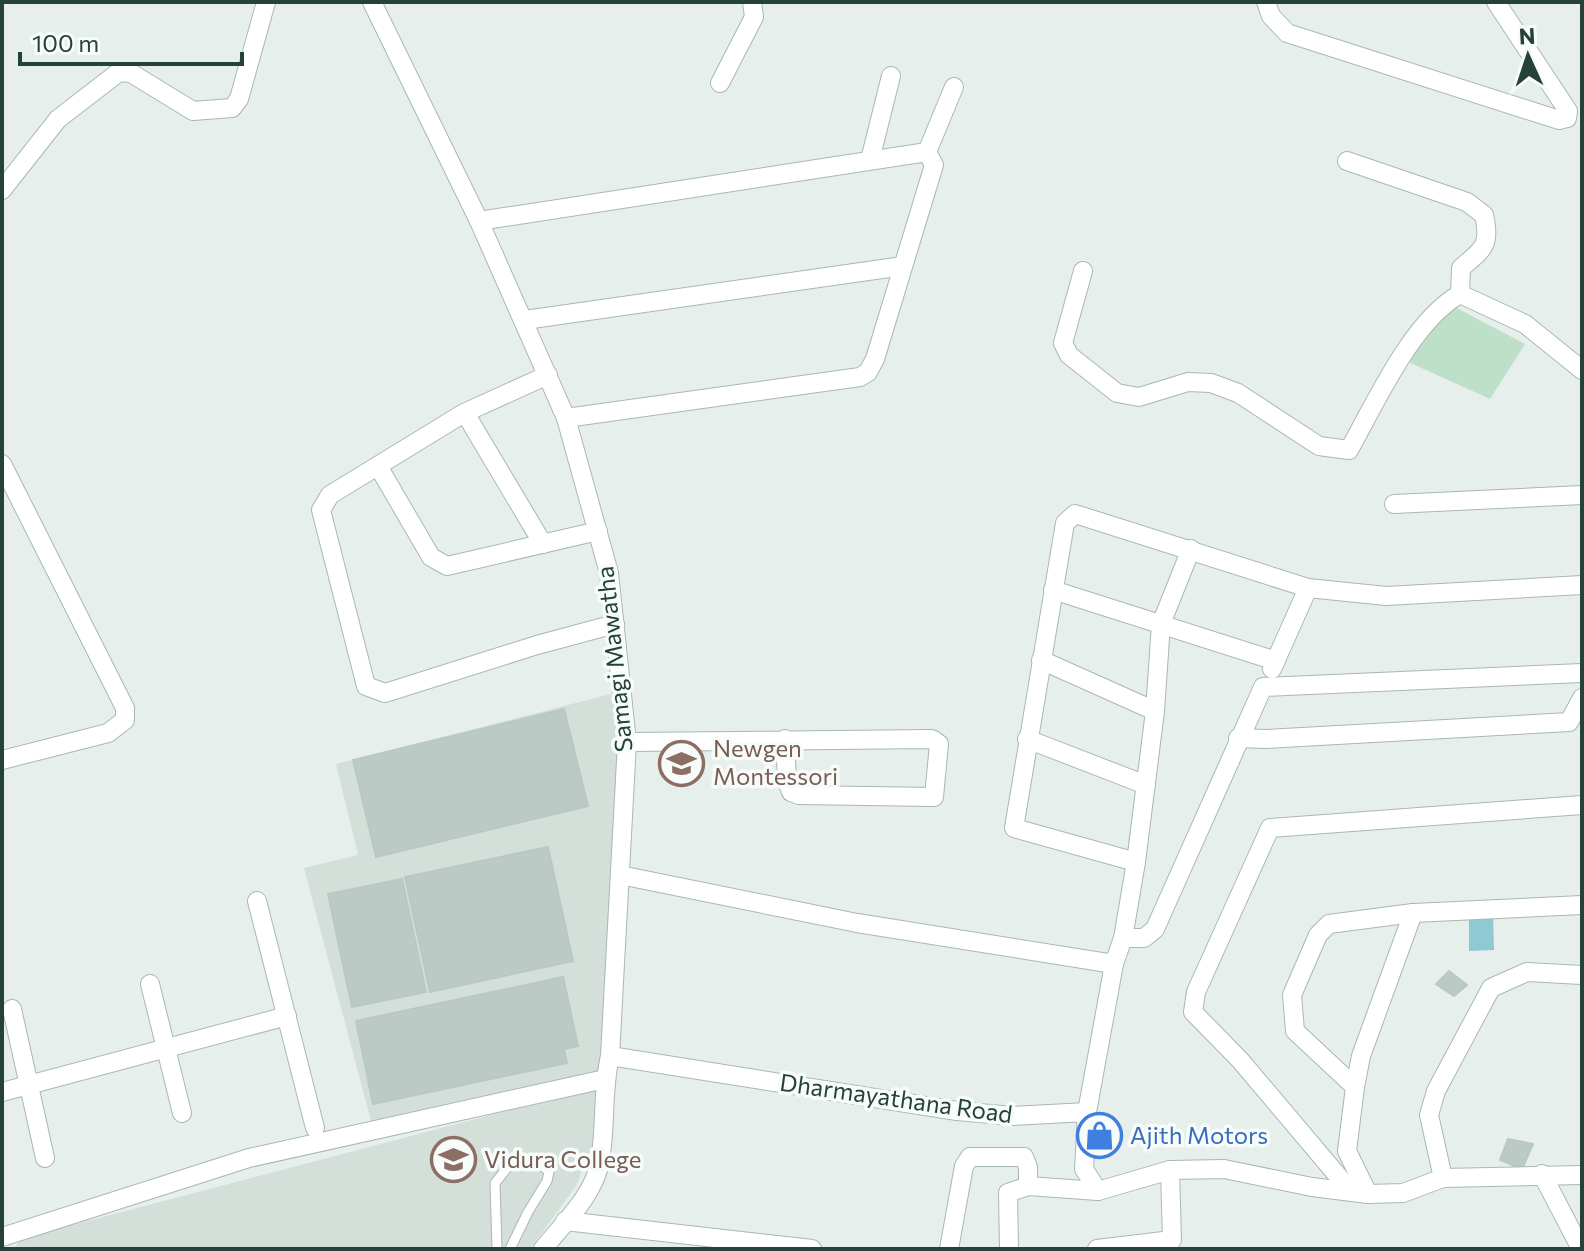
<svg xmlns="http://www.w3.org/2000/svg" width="1584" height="1251" font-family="Commissioner,sans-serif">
	<rect width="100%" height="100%" fill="#e6efeb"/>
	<g fill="#d4dfda">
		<polygon points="615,693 619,742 603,1054 597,1072 372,1125 304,868 358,855 336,764"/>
		<polygon points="597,1087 597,1134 576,1186 530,1249 15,1249 19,1239"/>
	</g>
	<polygon fill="#bfe0c8" points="1449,304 1525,344 1490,399 1406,361"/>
	<polygon fill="#8ec9d4" points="1493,913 1494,950 1469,951 1469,914"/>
	<g fill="#bbcac4" stroke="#b8c9c2" stroke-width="2">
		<polygon points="564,709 588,806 376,857 353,760"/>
		<polygon points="548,847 573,961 430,992 405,877"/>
		<polygon points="402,879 426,992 352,1007 328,894"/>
		<polygon points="1449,971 1467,985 1454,996 1436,984"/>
		<polygon points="563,977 578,1046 564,1049 567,1063 373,1104 356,1021"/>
		<polygon points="1508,1139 1533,1144 1522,1169 1500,1160"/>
	</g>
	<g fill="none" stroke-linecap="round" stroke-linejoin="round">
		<defs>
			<polyline id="service" points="497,1249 495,1183 507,1168 527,1159 541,1164 549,1172 547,1181 528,1212 510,1249"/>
			<g id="minor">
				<path d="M372,2L479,221L566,418L609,573L627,742L610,1056C602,1091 606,1126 600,1161C595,1194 563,1224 543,1249"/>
				<polyline points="1266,2 1271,16 1287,33 1559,120 1567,118 1568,111 1496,2"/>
				<polyline points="720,83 754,17 752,2"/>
				<polyline points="927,152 954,87"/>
				<polyline points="870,160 891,76"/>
				<path d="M1347,161L1467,202L1484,215C1491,246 1483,249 1461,268L1460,294"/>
				<polyline points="2,190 58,119 119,72 131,73 193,111 232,108 239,99 266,2"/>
				<polyline points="479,221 927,152"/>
				<path d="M1083,271L1063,343L1069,355L1117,393L1139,397L1188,382L1211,383L1238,393L1319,446L1349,450C1376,402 1412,321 1460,294L1525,324L1582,370"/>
				<polyline points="525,320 903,266"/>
				<polyline points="548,375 464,413 330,495 321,510 366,686 385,693 537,645 615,624"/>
				<polyline points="465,413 543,544"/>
				<polyline points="566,418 860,377 868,372 875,359 934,165 927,152"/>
				<polyline points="2,464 125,708 125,720 108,733 2,760"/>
				<polyline points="378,466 431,557 447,566 598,531"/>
				<polyline points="1394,504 1582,495"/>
				<polyline points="1053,590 1276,661"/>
				<polyline points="1041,660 1155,711"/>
				<polyline points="1272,669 1308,588"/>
				<polyline points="1238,738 1266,739 1569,722 1582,698"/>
				<polyline points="1027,739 1146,785"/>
				<polyline points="627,742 932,739 939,744 934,797 799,795 791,792 787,781 785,739"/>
				<polyline points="1136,862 1014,828 1065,523 1075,514 1308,588 1386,596 1582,585"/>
				<polyline points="620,875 857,923 1114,964"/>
				<polyline points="257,901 315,1128"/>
				<polyline points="1123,938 1144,938 1155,929 1263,687 1582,673"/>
				<polyline points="150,984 182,1113"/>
				<polyline points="12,1009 45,1158"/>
				<polyline points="610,1056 957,1111 1013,1116 1087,1112 1084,1169 1098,1191 1170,1170 1224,1169 1312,1187 1368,1194 1403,1193 1443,1178 1582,1175"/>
				<polyline points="1355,1087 1295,1031 1292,995 1318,935 1329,924 1413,913 1582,905"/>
				<polyline points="2,1092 287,1016"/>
				<polyline points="1087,1112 1114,964 1123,938 1136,862 1155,711 1161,624 1191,549"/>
				<polyline points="1542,1174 1581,1249"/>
				<polyline points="1443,1178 1429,1115 1436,1091 1491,988 1527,972 1582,975"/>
				<polyline points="1349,1189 1240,1060 1193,1012 1196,992 1270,828 1582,805"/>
				<polyline points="1368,1194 1347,1151 1355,1087 1361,1056 1413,913"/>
				<polyline points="565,1221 812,1249"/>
				<polyline points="2,1237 249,1158 605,1079"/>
				<polyline points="949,1249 964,1166 970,1157 1024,1157 1028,1167 1028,1186"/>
				<polyline points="1009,1249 1008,1193 1028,1186 1098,1191"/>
				<polyline points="1097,1249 1172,1240 1170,1170"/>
			</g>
		</defs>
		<use href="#service" stroke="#a8b8b2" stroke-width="11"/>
		<use href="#minor" stroke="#a8b8b2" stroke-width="20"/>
		<use href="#service" stroke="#fff" stroke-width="9"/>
		<use href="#minor" stroke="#fff" stroke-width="18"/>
	</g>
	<defs>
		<symbol id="school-ring" viewBox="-11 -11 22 22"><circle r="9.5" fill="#f7fbf9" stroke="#8d6e63" stroke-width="1.5"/><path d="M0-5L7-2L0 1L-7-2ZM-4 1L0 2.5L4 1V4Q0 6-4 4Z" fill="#8d6e63"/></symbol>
		<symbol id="shop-ring" viewBox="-11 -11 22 22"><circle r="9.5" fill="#f7fbf9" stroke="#3f7fe0" stroke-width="1.5"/><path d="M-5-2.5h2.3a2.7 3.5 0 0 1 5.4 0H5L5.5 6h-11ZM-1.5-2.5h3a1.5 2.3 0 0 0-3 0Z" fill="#3f7fe0"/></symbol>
	</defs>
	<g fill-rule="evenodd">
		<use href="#school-ring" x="656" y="738" width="51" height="51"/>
		<use href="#shop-ring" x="1074" y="1110" width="51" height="51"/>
		<use href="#school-ring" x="428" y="1134" width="51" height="51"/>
	</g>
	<g text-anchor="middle" stroke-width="7" stroke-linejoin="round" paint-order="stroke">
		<g font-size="24" fill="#24423a" stroke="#f7fbf9">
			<text transform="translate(615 659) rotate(-96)" y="8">Samagi Mawatha</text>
			<text transform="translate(896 1099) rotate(8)" y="8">Dharmayathana Road</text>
		</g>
		<g font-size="24" fill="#785e54" stroke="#f7fbf9" text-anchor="start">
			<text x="713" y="757">Newgen<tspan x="713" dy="28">Montessori</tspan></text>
			<text x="484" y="1168">Vidura College</text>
		</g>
		<g font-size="24" fill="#366cbe" stroke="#f7fbf9" text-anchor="start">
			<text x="1130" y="1144">Ajith Motors</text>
		</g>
	</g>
	<rect width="1584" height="1251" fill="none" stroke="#24423a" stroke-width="8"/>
	<g transform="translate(1528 56) rotate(357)" stroke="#f7fbf9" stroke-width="6" paint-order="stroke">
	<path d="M0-6L14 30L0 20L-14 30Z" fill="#24423a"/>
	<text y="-12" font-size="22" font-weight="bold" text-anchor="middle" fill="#24423a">N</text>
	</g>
	<path d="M20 52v12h222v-12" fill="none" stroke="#24423a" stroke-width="4"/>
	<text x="32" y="52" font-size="24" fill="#24423a" stroke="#f7fbf9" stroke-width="6" paint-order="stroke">100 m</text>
</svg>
